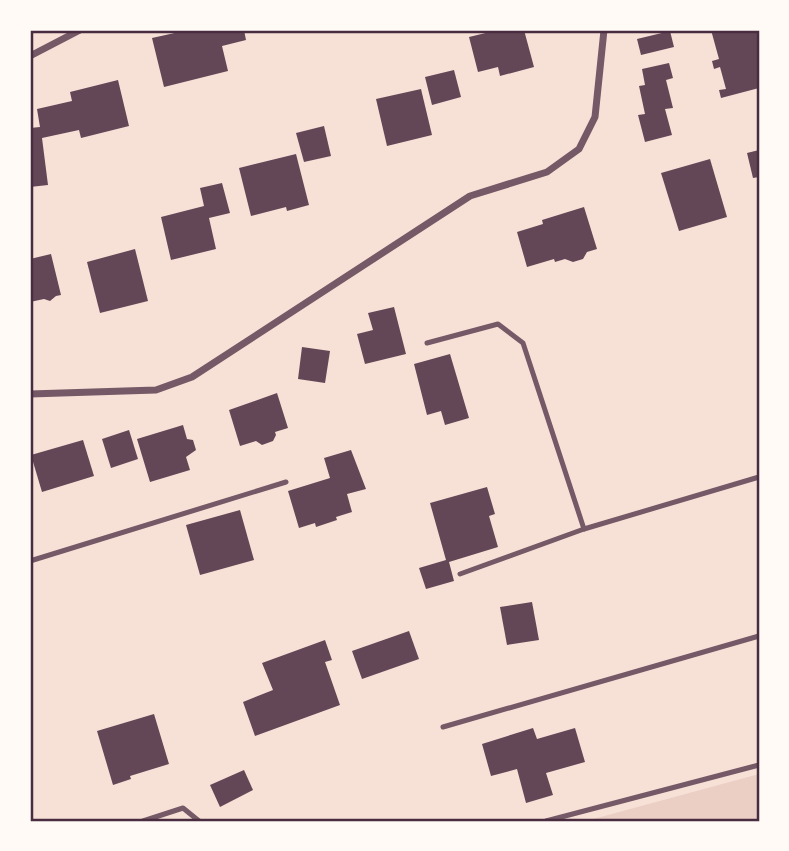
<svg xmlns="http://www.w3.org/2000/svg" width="789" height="851" font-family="Commissioner,sans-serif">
	<rect width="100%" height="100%" fill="#f7e1d7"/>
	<polygon fill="#ebcfc5" points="759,774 759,821 586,821"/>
	<g fill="#644757">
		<polygon points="188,30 244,30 246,40 222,46 228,71 164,87 152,38"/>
		<polygon points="498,30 524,30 534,67 500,76 498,67 478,72 469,37"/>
		<polygon points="711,30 759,30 759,88 721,98 719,90 726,89 720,67 714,69 712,61 719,59"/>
		<polygon points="670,31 674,47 641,55 637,39"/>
		<polygon points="669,63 673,78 666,80 673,108 665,109 672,135 645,142 638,115 645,114 639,86 645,85 642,69"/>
		<polygon points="454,70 461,97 432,105 425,77"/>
		<polygon points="118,80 129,126 81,138 79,130 42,138 48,185 30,187 30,128 40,127 37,109 72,101 70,92"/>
		<polygon points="421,89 432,135 387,146 376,99"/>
		<polygon points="324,126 331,156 304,162 296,133"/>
		<polygon points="759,150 759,177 753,178 747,153"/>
		<polygon points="296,154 309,205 287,211 286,207 251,216 239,168"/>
		<polygon points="710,159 727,217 679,231 661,173"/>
		<polygon points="222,183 230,213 209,218 216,249 171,260 161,217 204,206 200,188"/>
		<polygon points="584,207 597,249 587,252 583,259 573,262 565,259 555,262 554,259 527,267 517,232 543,224 542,220"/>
		<polygon points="135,249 148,301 100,313 87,262"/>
		<polygon points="51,254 61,295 56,296 50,301 44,299 30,302 30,259"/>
		<polygon points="394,307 406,354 365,364 357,334 373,330 368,313"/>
		<polygon points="302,347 330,351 325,383 298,379"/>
		<polygon points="450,354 469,418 445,425 441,411 427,415 414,364"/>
		<polygon points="277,393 288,428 275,432 276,435 273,441 262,445 256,441 240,446 229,410"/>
		<polygon points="183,425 187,439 193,440 196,450 186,457 190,470 150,482 137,439"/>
		<polygon points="129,430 138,459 111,468 102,439"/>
		<polygon points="83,440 94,476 42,492 31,455"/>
		<polygon points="351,450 366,489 347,494 352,512 336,517 337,520 316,527 315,523 299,528 288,491 330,478 324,458"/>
		<polygon points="487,487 495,514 489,516 498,547 449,562 454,581 426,589 419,568 446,560 430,503"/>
		<polygon points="240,510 254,560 200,575 186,525"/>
		<polygon points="532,602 539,640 507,645 500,607"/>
		<polygon points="409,631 419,659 362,679 352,651"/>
		<polygon points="325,640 332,660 325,662 340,705 255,736 243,702 273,690 262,663"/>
		<polygon points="154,714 169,764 130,776 131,779 113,785 97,731"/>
		<polygon points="533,728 537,739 575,728 585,762 546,773 553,795 526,803 517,769 491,776 482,744"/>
		<polygon points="244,770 253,790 220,807 210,785"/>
	</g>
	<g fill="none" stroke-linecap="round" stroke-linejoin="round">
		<g stroke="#755966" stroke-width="5">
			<polyline points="427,343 498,324 523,343 584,529"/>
			<polyline points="30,561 286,482"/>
			<polyline points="460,574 584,529 759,477"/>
			<polyline points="443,727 759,636"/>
			<polyline points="143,821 183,808 199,821"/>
			<polyline points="546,821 759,765"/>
		</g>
		<g stroke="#755966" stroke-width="7">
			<polyline points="30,56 80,30"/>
			<polyline points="30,394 156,390 192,377 470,196 547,172 579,149 595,117 604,30"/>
		</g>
	</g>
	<rect width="789" height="851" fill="none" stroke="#fffaf5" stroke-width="63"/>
	<rect x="32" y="32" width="726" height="788" fill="none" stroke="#4a2c40" stroke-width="2.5"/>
</svg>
